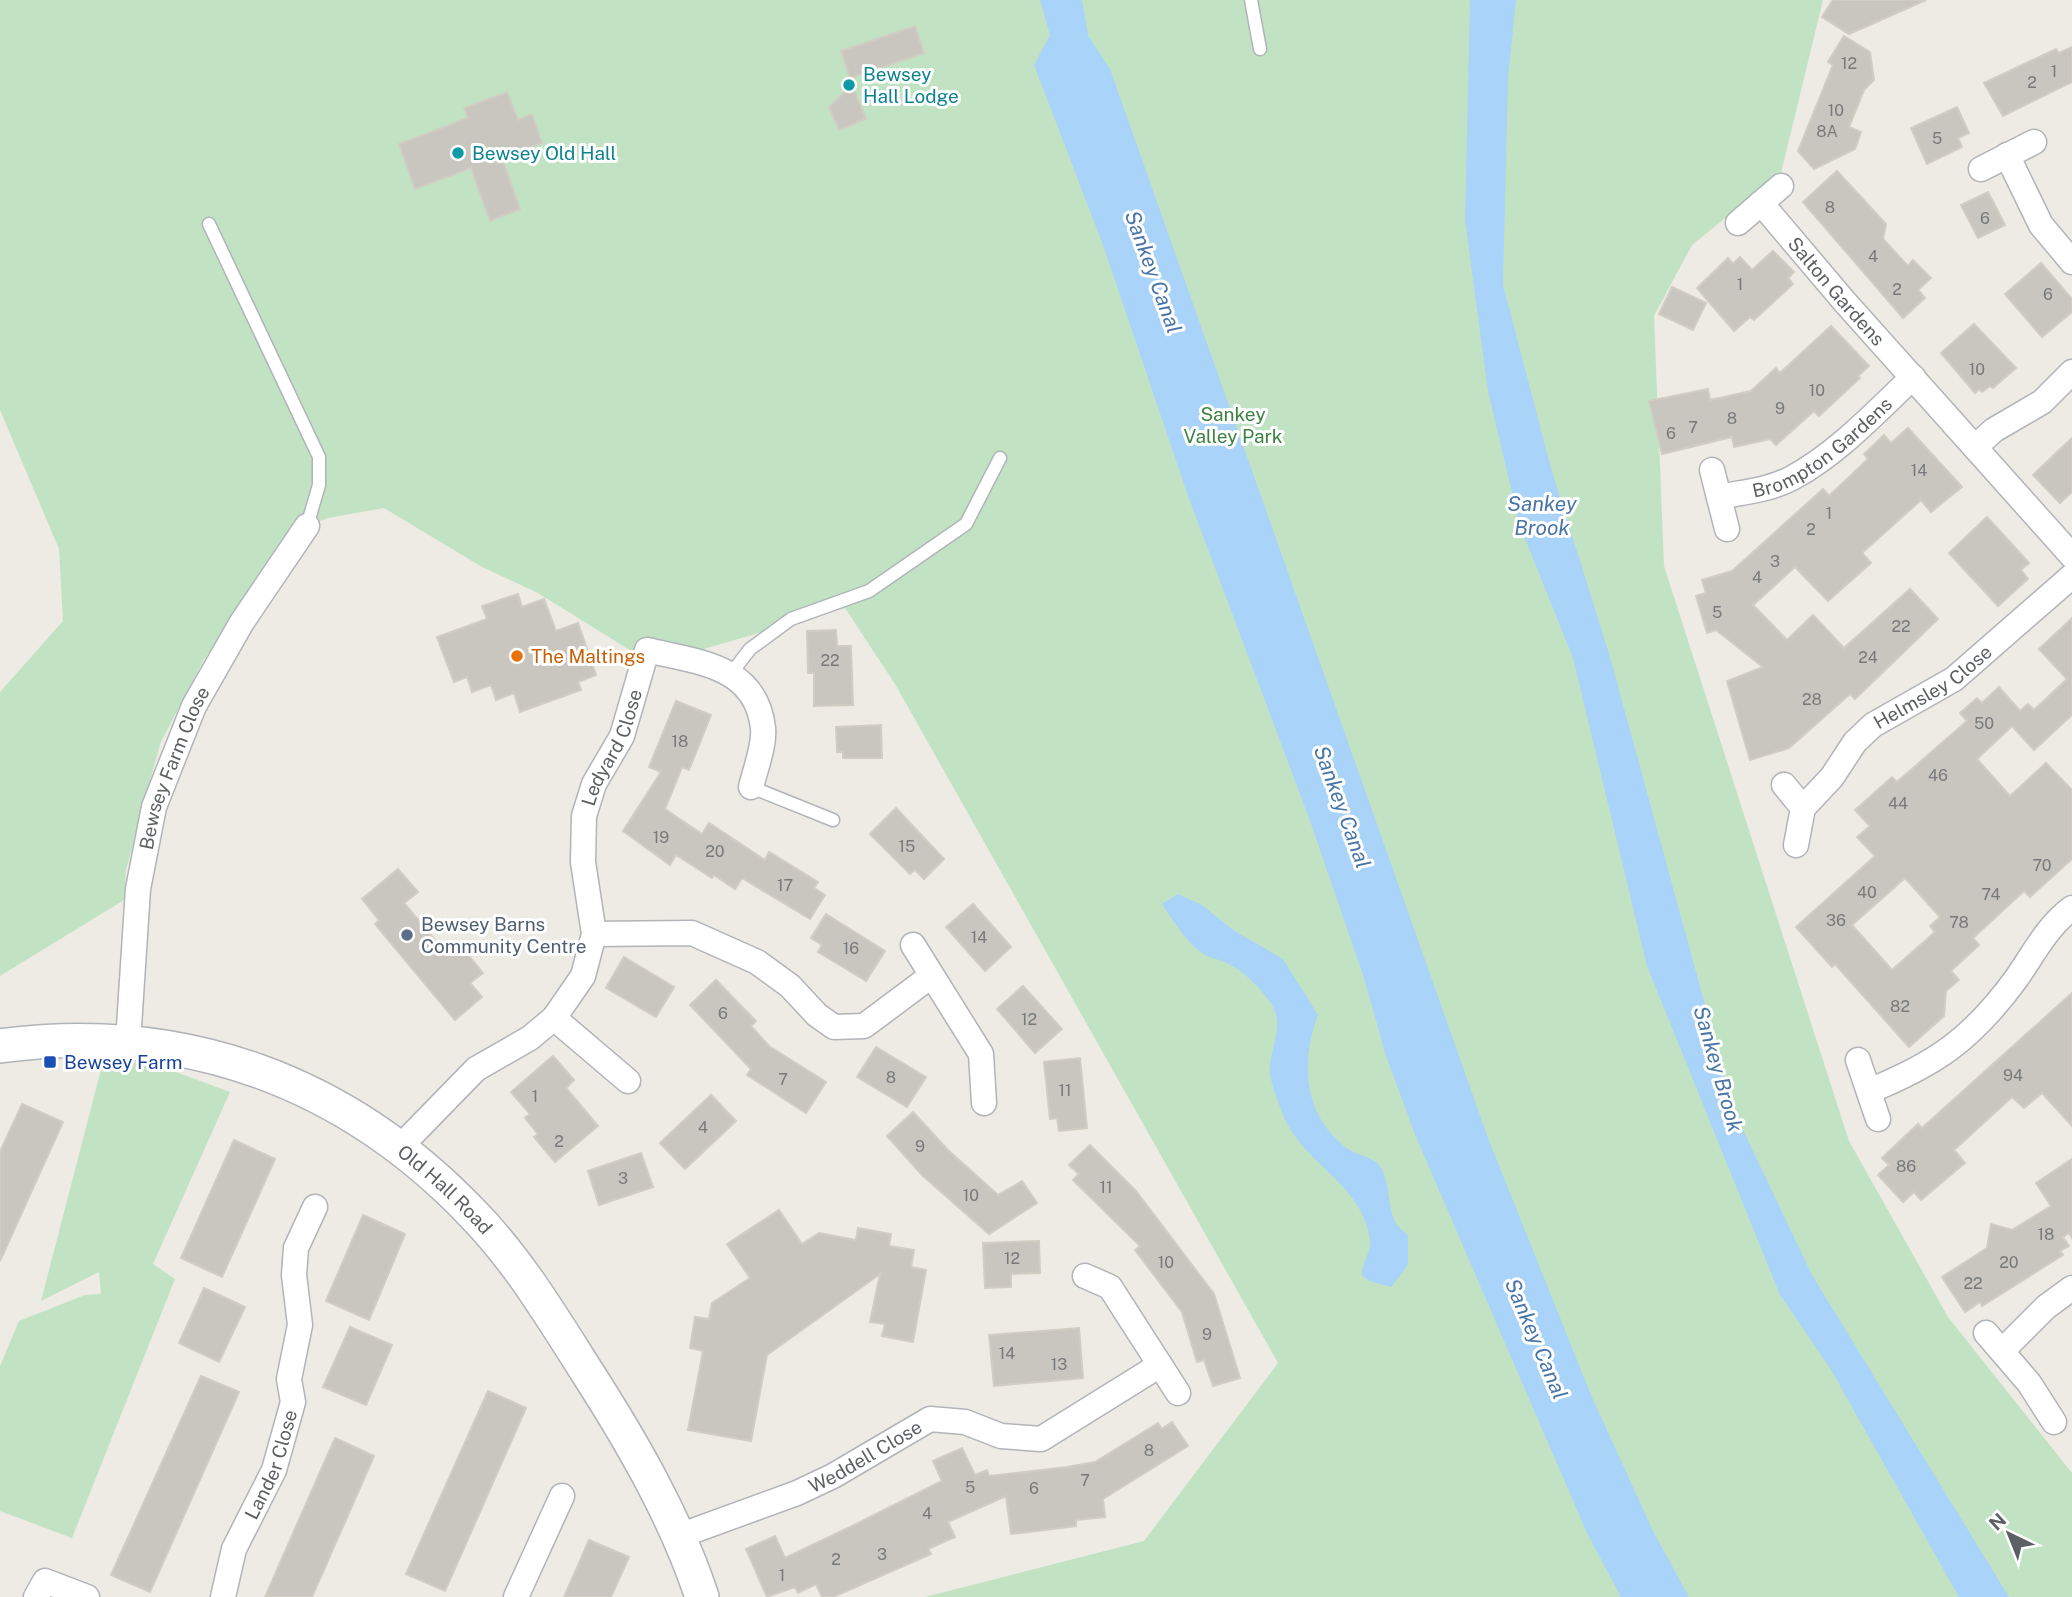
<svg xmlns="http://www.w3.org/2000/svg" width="2072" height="1597" font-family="'Public Sans',sans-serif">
	<rect width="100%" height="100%" fill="#edebe4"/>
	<g fill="#c2e3c3">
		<polygon points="0,0 1823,0 1781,173 1692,245 1654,316 1664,566 1849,1141 1948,1317 2072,1473 2072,1597 925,1597 1144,1541 1278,1363 895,684 845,608 652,664 538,593 482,567 384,508 328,518 307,526 297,522 203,661 160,744 126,870 124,900 0,976 0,692 63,621 59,549 0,410"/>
		<polygon points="104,1058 157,1065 230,1092 153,1264 175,1279 72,1538 0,1511 0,1366 19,1321 85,1295 101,1294 99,1272 41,1301"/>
	</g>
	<g fill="#a9d3f8">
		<polygon points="1040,0 1082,0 1088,35 1110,69 1488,1138 1591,1395 1653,1531 1689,1597 1621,1597 1587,1533 1416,1137 1386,1056 1364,978 1309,818 1188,496 1103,245 1034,65 1050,35"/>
		<polygon points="1470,0 1516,0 1508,78 1503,285 1551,468 1610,657 1734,1111 1812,1275 2009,1597 1959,1597 1830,1368 1780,1295 1647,966 1573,658 1520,526 1488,391 1465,220"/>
		<path d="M1178,894L1202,905L1233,930L1283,959L1318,1015C1300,1063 1303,1118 1350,1150C1360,1157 1374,1156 1381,1168C1391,1185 1387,1209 1397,1225C1400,1229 1405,1231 1408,1236V1265L1391,1287L1369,1281L1362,1275C1362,1262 1371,1253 1370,1240C1364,1185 1302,1163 1283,1115C1278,1101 1270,1084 1270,1069C1270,1047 1286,1023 1270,1002C1260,988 1244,971 1227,963C1221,960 1214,959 1207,956C1189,946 1173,921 1162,904Z"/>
	</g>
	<g fill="#c9c6c0" stroke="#d1cdc3" stroke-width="2" fill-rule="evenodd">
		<polygon points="1833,0 1926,0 1849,34 1822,17"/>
		<polygon points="915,26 924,53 850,78 841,51"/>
		<polygon points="1844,36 1870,52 1874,80 1864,90 1849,127 1861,132 1855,149 1814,169 1798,151 1833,65 1828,62"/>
		<polygon points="2072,47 2072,82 2003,116 1984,83 2056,49 2059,53"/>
		<polygon points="852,85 866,119 839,130 829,107"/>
		<polygon points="507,92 518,120 532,114 542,143 502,158 520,209 490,221 471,168 415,189 399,144 468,118 464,108"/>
		<polygon points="1957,107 1969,133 1958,138 1962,147 1927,164 1911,128"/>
		<polygon points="1837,171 1886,224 1883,239 1908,266 1913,260 1931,278 1918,290 1925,298 1903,318 1803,202"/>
		<polygon points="1988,192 2005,225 1978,238 1961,205"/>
		<polygon points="1773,251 1794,272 1788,278 1793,284 1754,320 1750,317 1734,331 1697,288 1728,258 1733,264 1740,257 1752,270"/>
		<polygon points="2041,263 2072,299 2072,312 2042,337 2005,294"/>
		<polygon points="1672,287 1706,303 1693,330 1659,314"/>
		<polygon points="1974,324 2016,368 1993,388 1990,386 1982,392 1979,389 1975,393 1941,353"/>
		<polygon points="1831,326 1869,366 1858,376 1860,378 1819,416 1814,411 1776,445 1770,439 1734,447 1732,437 1662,454 1649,401 1708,389 1710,400 1751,391 1776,368 1780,373"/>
		<polygon points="1908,428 1962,487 1931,512 1921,500 1862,553 1871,563 1828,601 1795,567 1753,605 1787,640 1813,615 1844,648 1910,589 1938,619 1855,699 1850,694 1789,748 1750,760 1727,681 1763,667 1716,630 1707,633 1696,596 1706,593 1702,580 1732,571 1823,489 1829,496 1868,459 1864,454 1884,435 1891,443"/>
		<polygon points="2072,438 2072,492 2060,503 2033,475"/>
		<polygon points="1987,517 2029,563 2021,570 2028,579 1998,606 1949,553"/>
		<polygon points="518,594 522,607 544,599 556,631 578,623 596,675 578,682 581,690 520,712 514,693 496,700 491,685 472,692 467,677 454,682 437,637 487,619 482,606"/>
		<path d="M2072,618V715L2034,750L2012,726L1977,759L2010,796L2046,763L2072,790V859L2030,897L2024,891L1973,938L1979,945L1951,971L1959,980L1946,991L1944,1016L1909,1047L1835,964L1832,967L1796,927L1875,856L1857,837L1870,826L1855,810L1892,777L1897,782L1967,721L1960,713L1977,698L1982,703L1999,687L2020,711L2028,704L2034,710L2067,679L2039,649ZM1905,878L1940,917L1930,926L1935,932L1892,970L1852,925Z"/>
		<polygon points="836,630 837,646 851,646 853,705 814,706 814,673 808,673 807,631"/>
		<polygon points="676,701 711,715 689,770 682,767 665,809 702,834 709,823 765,860 769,852 818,882 814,888 825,895 810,919 742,878 735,889 714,875 712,878 676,855 670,865 623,831 661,772 649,767"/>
		<polygon points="881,725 882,758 843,758 843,752 837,752 836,727"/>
		<polygon points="896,808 944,859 924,879 915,870 910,874 870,834"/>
		<polygon points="398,869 418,892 404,903 448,956 461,946 483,973 470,983 482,997 455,1020 375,924 379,920 362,899"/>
		<polygon points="973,904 1011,947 985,971 946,927"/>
		<polygon points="826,914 885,951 866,981 818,952 822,945 811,938"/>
		<polygon points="624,957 674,987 656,1017 606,988"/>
		<polygon points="716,980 756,1021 751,1026 769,1046 826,1082 806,1113 747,1075 751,1069 690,1005"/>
		<polygon points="1023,986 1062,1029 1035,1053 997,1009"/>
		<polygon points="2072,993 2072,1126 2042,1093 2024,1108 2012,1097 1954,1150 1965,1163 1921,1200 1914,1192 1903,1202 1878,1175 1889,1165 1882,1158 1918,1124 1922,1128"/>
		<polygon points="876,1047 926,1077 907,1107 857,1077"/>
		<polygon points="553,1056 574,1080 566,1088 598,1126 555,1162 534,1137 538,1134 525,1118 530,1114 511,1092"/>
		<polygon points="1080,1058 1087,1128 1059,1131 1057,1118 1050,1119 1044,1062"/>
		<polygon points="711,1095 736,1121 685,1169 660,1143"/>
		<polygon points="22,1104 63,1122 0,1261 0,1152"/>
		<polygon points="913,1112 948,1150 998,1195 1022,1181 1037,1203 989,1234 923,1176 887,1136"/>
		<polygon points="234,1140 275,1159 222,1277 181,1258"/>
		<polygon points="1090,1145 1136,1191 1214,1294 1240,1378 1213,1386 1204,1360 1197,1362 1182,1312 1135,1250 1140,1246 1073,1180 1079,1174 1069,1165"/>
		<polygon points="641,1153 653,1187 599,1205 588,1171"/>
		<polygon points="2072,1159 2072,1238 2069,1233 2063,1237 2069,1246 2060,1251 2063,1255 1982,1306 1980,1302 1965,1312 1942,1277 1987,1248 1991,1224 2012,1230 2051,1206 2036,1183"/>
		<polygon points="779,1210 802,1244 819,1233 856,1240 858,1228 891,1234 889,1246 914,1250 911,1267 926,1270 913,1342 882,1336 885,1324 870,1322 880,1274 767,1355 751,1441 688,1430 703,1351 690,1348 695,1317 709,1319 712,1303 750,1278 727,1244"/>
		<polygon points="363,1215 405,1234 369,1320 326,1301"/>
		<polygon points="1039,1241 1040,1273 1011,1274 1011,1287 985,1288 983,1243"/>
		<polygon points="204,1288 245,1307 219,1362 179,1343"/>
		<polygon points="350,1327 392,1345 366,1405 323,1387"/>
		<polygon points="1079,1328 1083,1378 994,1386 989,1335"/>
		<polygon points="201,1376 239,1392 150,1592 111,1575"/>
		<polygon points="488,1391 526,1408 445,1591 406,1574"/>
		<polygon points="1172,1422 1188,1446 1103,1499 1105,1517 1076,1520 1076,1526 1011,1534 1006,1496 948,1522 955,1537 928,1549 931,1554 833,1597 822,1597 816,1584 798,1593 795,1587 767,1597 746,1549 775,1536 785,1558 846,1529 942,1481 933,1461 962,1448 975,1475 987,1470 989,1476 1067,1467 1095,1462 1158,1423 1162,1429"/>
		<polygon points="335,1438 374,1456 312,1597 265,1597"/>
		<polygon points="589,1540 629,1557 611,1597 564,1597"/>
	</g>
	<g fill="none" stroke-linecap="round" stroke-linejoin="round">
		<defs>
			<g id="lane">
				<polyline points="1251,0 1260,49"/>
				<polyline points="209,224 319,457 319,485 307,526"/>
				<polyline points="730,675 750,649 791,619 869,591 966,524 1000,458"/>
				<polyline points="751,787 833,820"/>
			</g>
			<g id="street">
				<polyline points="2007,155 2041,225 2072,262"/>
				<polyline points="1981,169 2034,142"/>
				<path id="s1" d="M1761,203L1844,301L2072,556"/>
				<polyline points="1738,223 1781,186"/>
				<polyline points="1975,447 1994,430 2042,402 2072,372"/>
				<polyline points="1712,470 1727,529"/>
				<path id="s2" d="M1719,497C1743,492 1770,490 1792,478C1837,454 1876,412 1913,377"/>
				<polyline points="1784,785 1803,808 1796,845"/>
				<path id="s3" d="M1803,808L1832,777L1855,742L1873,725L1954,679L2072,576"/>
				<polyline points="594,934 692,933 757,962 790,986 817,1015 834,1027 864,1026 931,976"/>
				<polyline points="913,945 981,1054 984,1103"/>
				<polyline points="554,1018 628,1081"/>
				<path id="s4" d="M128,1042L138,889L154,807L194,706L242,622L307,526"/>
				<polyline points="1858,1060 1878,1119"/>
				<path d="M1869,1091C1936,1064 1972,1039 2016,979C2033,955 2047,926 2072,908"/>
				<path id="s5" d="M400,1147L476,1069L530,1038L554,1018L583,976L594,934L583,862L584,816L594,784L622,736L647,650C697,662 756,665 763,728C765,745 755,770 751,787"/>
				<polyline points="1085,1276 1110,1287 1178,1393"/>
				<polyline points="1986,1333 2029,1383 2054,1422"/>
				<polyline points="2002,1351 2046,1307 2072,1288"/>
				<path id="s6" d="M679,1536L797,1493L833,1476L930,1419L965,1422L1001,1436L1041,1439L1160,1365"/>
				<polyline points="36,1597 45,1581 87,1597"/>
				<path id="s7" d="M223,1597L234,1549L274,1470L293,1402L289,1379L300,1325L294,1275L296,1248L315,1207"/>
				<polyline points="516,1597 562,1496"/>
			</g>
			<g id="secondary">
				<path id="s8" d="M0,1046C183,1021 346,1081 473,1214C518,1260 552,1317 587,1372C632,1442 676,1518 702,1597"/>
			</g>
		</defs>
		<use href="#lane" stroke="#b1b4b8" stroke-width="15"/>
		<use href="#street" stroke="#b1b4b8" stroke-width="27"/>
		<use href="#secondary" stroke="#b0b3b8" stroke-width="36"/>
		<use href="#lane" stroke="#fff" stroke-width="12"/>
		<use href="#street" stroke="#fff" stroke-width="24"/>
		<use href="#secondary" stroke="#fff" stroke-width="33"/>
	</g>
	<g fill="#0f9aa8" stroke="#fff" stroke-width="2.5">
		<circle cx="849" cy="85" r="7"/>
		<circle cx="458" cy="153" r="7"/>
	</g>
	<circle fill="#e8710a" stroke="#fff" stroke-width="2.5" cx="517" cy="656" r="7"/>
	<circle fill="#5c6f8a" stroke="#fff" stroke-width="2.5" cx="407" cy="935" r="7"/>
	<rect fill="#1a4fb4" stroke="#fff" stroke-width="2.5" x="43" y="1055" width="14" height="14" rx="3.5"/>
	<g text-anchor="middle" stroke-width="6" stroke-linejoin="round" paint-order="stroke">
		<g font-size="16" fill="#77797a">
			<text x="1849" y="69">12</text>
			<text x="2054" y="77">1</text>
			<text x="2032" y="88">2</text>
			<text x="1836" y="116">10</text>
			<text x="1827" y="137">8A</text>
			<text x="1937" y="144">5</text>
			<text x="1830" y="213">8</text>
			<text x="1985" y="224">6</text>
			<text x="1873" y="262">4</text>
			<text x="1740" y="290">1</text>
			<text x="1897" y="295">2</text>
			<text x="2048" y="300">6</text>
			<text x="1977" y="375">10</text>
			<text x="1817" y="396">10</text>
			<text x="1780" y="414">9</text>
			<text x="1732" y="424">8</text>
			<text x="1693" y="433">7</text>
			<text x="1671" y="439">6</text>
			<text x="1919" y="476">14</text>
			<text x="1829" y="519">1</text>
			<text x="1811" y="535">2</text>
			<text x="1775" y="567">3</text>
			<text x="1757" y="583">4</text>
			<text x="1717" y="618">5</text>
			<text x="1901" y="632">22</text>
			<text x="1868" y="663">24</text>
			<text x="830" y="666">22</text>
			<text x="1812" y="705">28</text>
			<text x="1984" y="729">50</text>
			<text x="680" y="747">18</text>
			<text x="1938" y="781">46</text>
			<text x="1898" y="809">44</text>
			<text x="661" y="843">19</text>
			<text x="907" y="852">15</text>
			<text x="715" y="857">20</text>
			<text x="2042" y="871">70</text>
			<text x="785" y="891">17</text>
			<text x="1867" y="898">40</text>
			<text x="1991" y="900">74</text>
			<text x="1836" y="926">36</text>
			<text x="1959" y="928">78</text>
			<text x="979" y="943">14</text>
			<text x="851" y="954">16</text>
			<text x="1900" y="1012">82</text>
			<text x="723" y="1019">6</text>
			<text x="1029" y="1025">12</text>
			<text x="2013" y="1081">94</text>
			<text x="891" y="1083">8</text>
			<text x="783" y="1085">7</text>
			<text x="1065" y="1096">11</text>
			<text x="535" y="1102">1</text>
			<text x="703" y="1133">4</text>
			<text x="559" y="1147">2</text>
			<text x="920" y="1152">9</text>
			<text x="1906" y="1172">86</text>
			<text x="623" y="1184">3</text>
			<text x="1106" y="1193">11</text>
			<text x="971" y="1201">10</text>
			<text x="2046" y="1240">18</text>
			<text x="1012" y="1264">12</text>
			<text x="1166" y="1268">10</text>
			<text x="2009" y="1268">20</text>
			<text x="1973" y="1289">22</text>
			<text x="1207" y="1340">9</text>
			<text x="1007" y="1359">14</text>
			<text x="1059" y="1370">13</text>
			<text x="1149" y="1456">8</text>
			<text x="1085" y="1486">7</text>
			<text x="970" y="1493">5</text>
			<text x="1034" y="1494">6</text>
			<text x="927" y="1519">4</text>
			<text x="882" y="1560">3</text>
			<text x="836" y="1565">2</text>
			<text x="782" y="1581">1</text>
		</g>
		<g font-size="19" fill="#0d838f" stroke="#fff" text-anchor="start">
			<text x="863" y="81">Bewsey<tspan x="863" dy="22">Hall Lodge</tspan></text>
			<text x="472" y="160">Bewsey Old Hall</text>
		</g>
		<g font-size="19" fill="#5c5f63" stroke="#fff">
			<text dy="7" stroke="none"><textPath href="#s1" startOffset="116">Salton Gardens</textPath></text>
			<text dy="7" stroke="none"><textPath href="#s2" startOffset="117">Brompton Gardens</textPath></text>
			<text dy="7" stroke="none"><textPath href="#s3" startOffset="180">Helmsley Close</textPath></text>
			<text dy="7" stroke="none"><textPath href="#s5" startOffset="490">Ledyard Close</textPath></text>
			<text dy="7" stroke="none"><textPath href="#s4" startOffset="280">Bewsey Farm Close</textPath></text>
			<text dy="7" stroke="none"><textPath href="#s8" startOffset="485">Old Hall Road</textPath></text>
			<text dy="7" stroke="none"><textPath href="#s6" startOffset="203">Weddell Close</textPath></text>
			<text dy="7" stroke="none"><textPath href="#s7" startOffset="142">Lander Close</textPath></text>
		</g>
		<g font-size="19" fill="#3c8241" stroke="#fff">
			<text x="1233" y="421">Sankey<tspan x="1233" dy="22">Valley Park</tspan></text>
		</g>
		<g font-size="19" fill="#c56008" stroke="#fff" text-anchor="start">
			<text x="531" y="663">The Maltings</text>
		</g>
		<g font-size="19" fill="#4e5e75" stroke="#fff" text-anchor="start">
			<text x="421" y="931">Bewsey Barns<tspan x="421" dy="22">Community Centre</tspan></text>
		</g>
		<g font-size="19" fill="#164399" stroke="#fff" text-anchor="start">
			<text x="64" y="1069">Bewsey Farm</text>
		</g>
		<g font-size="21" font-style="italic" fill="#4874a8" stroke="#fff">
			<text transform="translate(1153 272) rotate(70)" y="7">Sankey Canal</text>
			<text x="1542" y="511">Sankey<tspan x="1542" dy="24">Brook</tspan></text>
			<text transform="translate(1342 807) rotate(70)" y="7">Sankey Canal</text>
			<text transform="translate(1718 1069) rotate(74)" y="7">Sankey Brook</text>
			<text transform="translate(1536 1339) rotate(67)" y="7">Sankey Canal</text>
		</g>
	</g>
	<g transform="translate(2009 1534) rotate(317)" stroke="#ffffff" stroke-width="5" paint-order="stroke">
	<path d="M0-5L12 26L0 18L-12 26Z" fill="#5c5f63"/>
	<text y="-10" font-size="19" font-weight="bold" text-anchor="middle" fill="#5c5f63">N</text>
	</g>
</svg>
